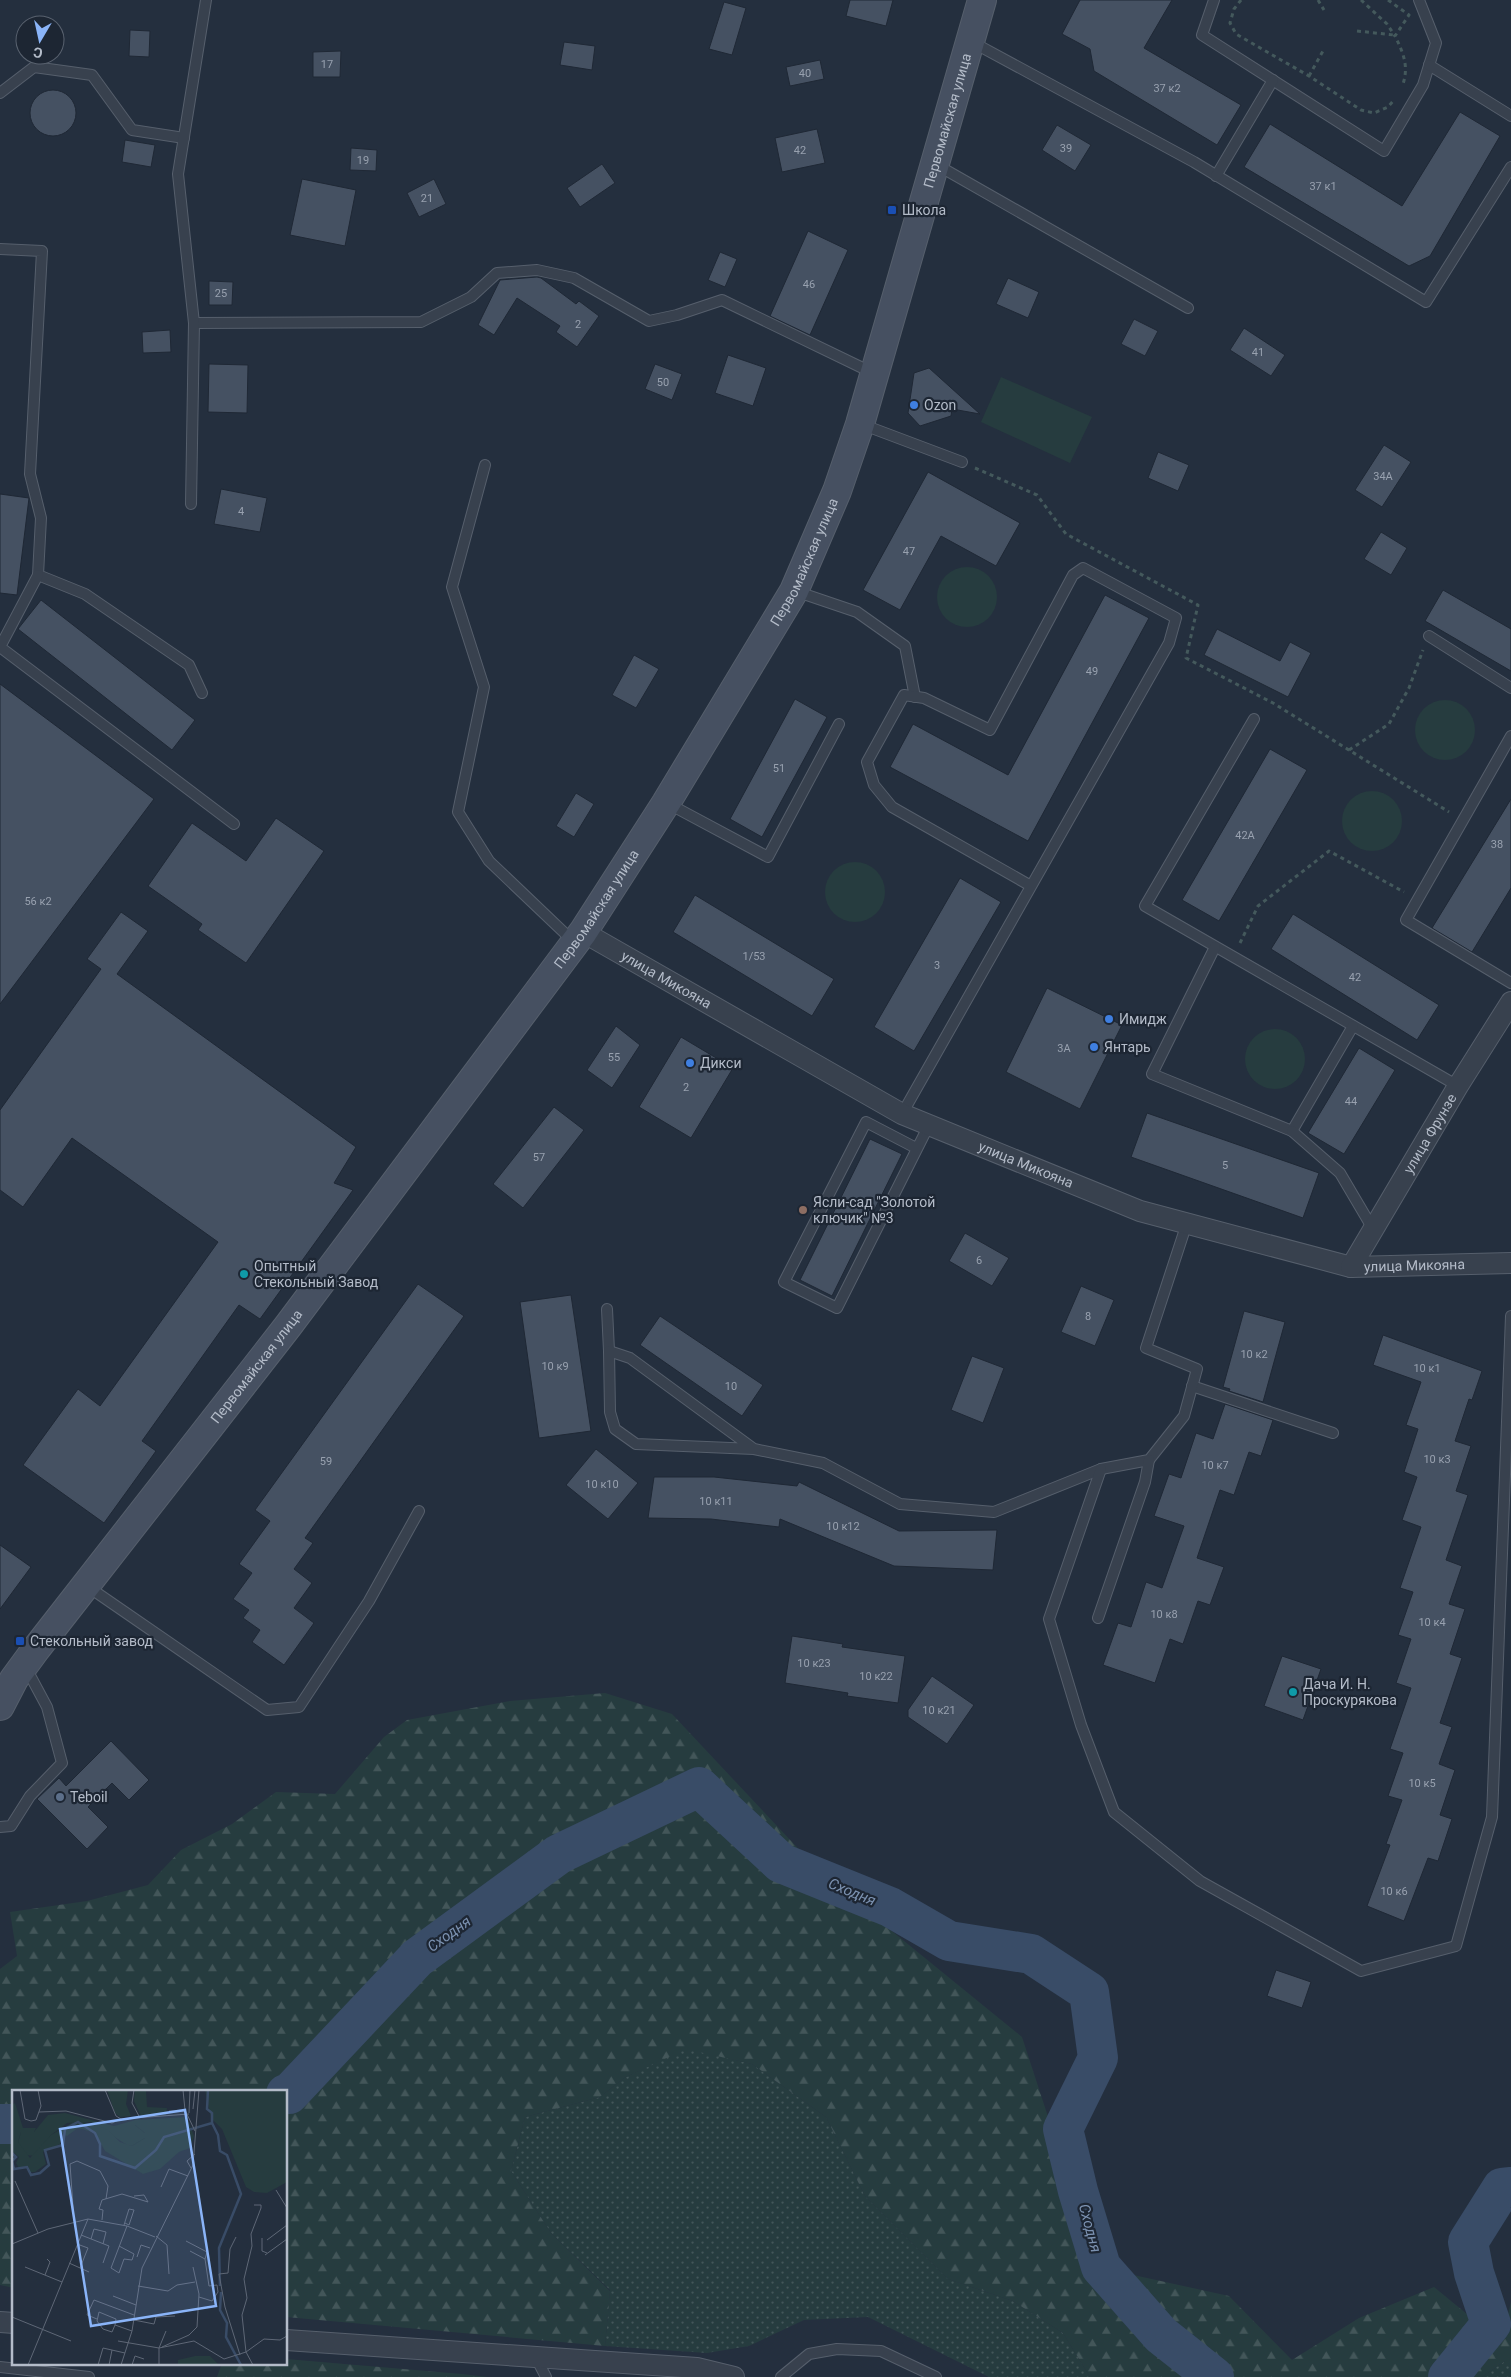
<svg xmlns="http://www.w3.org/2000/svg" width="1511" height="2377" font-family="Roboto,sans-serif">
	<defs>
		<pattern id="grass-dots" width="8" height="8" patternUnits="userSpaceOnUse" patternTransform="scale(1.25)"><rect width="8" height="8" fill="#263c3f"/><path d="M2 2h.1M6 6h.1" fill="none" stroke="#435659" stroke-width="1.8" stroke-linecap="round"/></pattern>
		<pattern id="forest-firs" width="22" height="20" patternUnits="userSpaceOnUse" patternTransform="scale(1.25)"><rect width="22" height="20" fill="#263c3f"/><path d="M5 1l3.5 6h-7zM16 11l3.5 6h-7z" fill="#435659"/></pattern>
	</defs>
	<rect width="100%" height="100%" fill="#242f3e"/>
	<g fill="url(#grass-dots)">
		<polygon points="686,2048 752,2064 826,2117 865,2196 948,2279 1013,2301 1063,2333 1090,2377 989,2377 868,2317 804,2320 749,2346 707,2353 605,2346 610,2290 551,2233 511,2171 525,2117 600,2097 624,2078"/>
		<polygon points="1505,2361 1511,2361 1511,2377 1482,2377"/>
	</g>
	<g fill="url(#forest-firs)">
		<polygon points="605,1693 672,1714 823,1875 1022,2037 1097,2267 1229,2296 1292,2360 1359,2318 1434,2287 1501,2342 1511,2302 1511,2361 1505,2361 1482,2377 1090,2377 1063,2333 1013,2301 948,2279 865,2196 826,2117 752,2064 686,2049 624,2078 600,2097 525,2117 511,2171 551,2233 610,2291 605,2346 286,2317 286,2091 14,2091 14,2288 0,2285 0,1969 17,1956 10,1912 87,1901 148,1885 181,1850 232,1824 276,1792 335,1794 384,1737 407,1720 510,1701"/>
		<polygon points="286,2359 462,2374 488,2377 217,2377 222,2363 286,2363"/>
	</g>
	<g fill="#263c3f">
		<polygon points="1001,377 1092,417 1070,463 981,422"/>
		<circle cx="967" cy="597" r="30"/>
		<circle cx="1445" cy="730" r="30"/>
		<circle cx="1372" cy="821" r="30"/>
		<circle cx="855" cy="892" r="30"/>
		<circle cx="1275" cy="1059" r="30"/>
	</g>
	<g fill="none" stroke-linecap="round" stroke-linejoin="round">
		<g stroke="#394c67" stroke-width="40">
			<polyline points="286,2094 289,2094 417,1958 559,1854 699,1787 781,1863 890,1907 949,1941 1031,1954 1089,1992 1098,2058 1063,2129 1078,2191 1101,2267 1161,2335 1214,2377"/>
			<polyline points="0,2124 14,2124"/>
			<polyline points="1448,2377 1491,2324 1474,2273 1468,2242 1502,2188 1511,2187"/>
		</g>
	</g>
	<g fill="#455162" stroke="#1f2835">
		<polygon points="850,0 893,0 886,26 846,16"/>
		<polygon points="1080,0 1172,0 1144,48 1241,105 1217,145 1094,71 1090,49 1062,34"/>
		<polygon points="724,2 746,8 732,55 709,49"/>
		<polygon points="130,30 150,31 149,57 129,56"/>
		<polygon points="564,42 595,46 592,70 560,65"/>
		<polygon points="341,51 340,77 313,77 313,52"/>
		<polygon points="820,60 824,79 790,86 786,67"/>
		<circle cx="53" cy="113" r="23"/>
		<polygon points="1460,112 1500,136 1430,256 1409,266 1244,167 1270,124 1402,206"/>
		<polygon points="1057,125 1091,145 1075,171 1042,150"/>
		<polygon points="817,129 825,163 782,172 775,138"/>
		<polygon points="125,140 155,145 151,167 122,162"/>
		<polygon points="351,148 377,150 376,171 350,170"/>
		<polygon points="602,164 615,183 580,207 567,188"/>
		<polygon points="302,179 356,190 345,246 290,235"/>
		<polygon points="434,179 446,204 419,217 407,193"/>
		<polygon points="808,231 848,250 810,335 770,316"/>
		<polygon points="720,252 737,259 725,287 708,280"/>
		<polygon points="537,277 541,278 576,304 579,301 599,316 577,347 556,332 560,326 517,298 494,335 478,325 500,280"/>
		<polygon points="1008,278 1039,292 1028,318 996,304"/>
		<polygon points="209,281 233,282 232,305 209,305"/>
		<polygon points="1134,319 1158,331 1145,356 1121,344"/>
		<polygon points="1244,328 1285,355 1271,376 1230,350"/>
		<polygon points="170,330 171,352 143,353 142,332"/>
		<polygon points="728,355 766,368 753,406 715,393"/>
		<polygon points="209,364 248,365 247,413 208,412"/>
		<polygon points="655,364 682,374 672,400 645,389"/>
		<polygon points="929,368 980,414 952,409 951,416 920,426 908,413 914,373"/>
		<polygon points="1384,445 1411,462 1382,507 1355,490"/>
		<polygon points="1158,452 1189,465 1178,491 1148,478"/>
		<polygon points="928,472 1020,523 996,566 941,536 900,610 863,590"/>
		<polygon points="221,489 267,498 260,532 214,524"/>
		<polygon points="0,494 29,498 17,595 0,593"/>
		<polygon points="1381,532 1407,548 1391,575 1364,559"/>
		<polygon points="1443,590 1511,629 1511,671 1425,621"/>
		<polygon points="1105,595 1149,618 1028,841 890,767 913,724 1008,775"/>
		<polygon points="41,600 195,720 172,750 18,629"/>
		<polygon points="1217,629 1280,661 1290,642 1311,653 1288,697 1204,655"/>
		<polygon points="634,655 659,669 636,708 612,695"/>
		<polygon points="0,684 154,799 0,1004"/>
		<polygon points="795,699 827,717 762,837 730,819"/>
		<polygon points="1270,749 1307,770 1219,921 1182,900"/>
		<polygon points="576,793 594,804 574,837 556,826"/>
		<polygon points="1511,799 1511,888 1472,952 1432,928"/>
		<polygon points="276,818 324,851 246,963 198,930 202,924 148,886 192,823 246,861"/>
		<polygon points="960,878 1001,902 914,1051 874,1027"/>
		<polygon points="695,895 834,979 812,1016 673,932"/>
		<polygon points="121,912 148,931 117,974 356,1147 334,1183 353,1190 260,1319 239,1305 142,1441 156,1451 104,1523 23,1465 78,1389 100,1406 218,1242 72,1138 23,1207 0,1190 0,1110 101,969 87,959"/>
		<polygon points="1293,914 1439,1005 1417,1040 1271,949"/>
		<polygon points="1047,988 1122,1025 1080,1109 1006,1072"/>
		<polygon points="616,1026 640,1045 612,1088 587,1070"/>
		<polygon points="681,1037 733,1068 691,1138 639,1107"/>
		<polygon points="1359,1048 1395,1070 1344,1154 1308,1133"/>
		<polygon points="554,1107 584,1130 523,1208 493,1184"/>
		<polygon points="1147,1113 1319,1173 1303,1218 1131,1157"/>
		<polygon points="870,1139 902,1154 832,1296 800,1280"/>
		<polygon points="965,1233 1009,1258 992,1286 949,1261"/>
		<polygon points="418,1284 464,1316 305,1538 313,1543 294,1569 312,1583 294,1608 314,1623 284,1665 252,1642 260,1630 243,1618 249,1610 233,1599 252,1573 239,1564 270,1521 255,1510"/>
		<polygon points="1081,1286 1114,1300 1095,1346 1061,1332"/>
		<polygon points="571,1295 591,1431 539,1438 520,1302"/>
		<polygon points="1244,1311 1285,1322 1263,1402 1229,1391 1230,1389 1223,1387"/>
		<polygon points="660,1316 763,1385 742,1416 640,1345"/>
		<polygon points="1383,1335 1482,1371 1472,1400 1469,1399 1455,1441 1471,1446 1456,1491 1468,1495 1446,1560 1462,1566 1449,1604 1465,1609 1450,1654 1462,1658 1440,1723 1452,1727 1439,1764 1455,1770 1440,1815 1452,1819 1438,1861 1428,1858 1404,1921 1367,1906 1390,1845 1386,1844 1402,1800 1388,1796 1403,1753 1390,1749 1411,1688 1396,1683 1411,1639 1398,1635 1413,1592 1400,1588 1421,1527 1402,1520 1417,1477 1404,1472 1418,1429 1406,1425 1421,1382 1373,1365"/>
		<polygon points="972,1356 1004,1368 983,1423 951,1410"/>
		<polygon points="1225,1404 1273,1420 1261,1456 1249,1452 1234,1495 1220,1490 1197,1558 1224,1567 1210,1605 1198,1601 1183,1644 1170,1639 1155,1683 1103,1665 1118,1623 1131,1627 1146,1582 1162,1588 1184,1526 1154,1516 1169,1474 1181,1478 1196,1433 1213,1439"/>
		<polygon points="596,1449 638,1483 608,1519 566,1485"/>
		<polygon points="654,1477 714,1477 797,1486 799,1482 899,1531 997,1530 993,1570 894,1566 780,1519 779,1527 711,1519 648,1518"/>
		<polygon points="0,1545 31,1567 0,1609"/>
		<polygon points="792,1636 843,1644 842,1647 905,1656 898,1703 847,1696 848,1693 785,1683"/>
		<polygon points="1282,1656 1321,1669 1303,1720 1264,1706"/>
		<polygon points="932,1676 974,1705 947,1744 908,1717 908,1710"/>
		<polygon points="111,1741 149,1780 129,1800 112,1783 88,1807 108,1827 87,1849 37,1799 59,1778 66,1786"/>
		<polygon points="1276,1970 1311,1982 1302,2008 1267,1996"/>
	</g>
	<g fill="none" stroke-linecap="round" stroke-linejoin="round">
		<defs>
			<g id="lane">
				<polyline points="1214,0 1202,35 1384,151 1423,85 1436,43 1419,0"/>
				<polyline points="972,42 1194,162 1426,302 1511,167"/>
				<polyline points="1429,65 1511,116"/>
				<polyline points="0,93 34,67 92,75 132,130 184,138"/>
				<polyline points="937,165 1188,308"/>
				<polyline points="1216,176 1273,80"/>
				<polyline points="0,249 42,251 30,474 41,518 38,575 85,594 189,665 202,693"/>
				<polyline points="194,323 421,322 471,297 497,273 537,270 574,278 649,321 677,315 722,300 873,373"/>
				<polyline points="861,424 962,462"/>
				<polyline points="485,465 452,587 484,687 458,812 489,861 574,942"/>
				<polyline points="191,504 194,323 178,174 206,0"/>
				<polyline points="38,575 0,647 234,824"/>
				<polyline points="795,591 857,612 905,646 915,697"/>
				<polyline points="1429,636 1511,688"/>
				<polyline points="1254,719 1145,906 1458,1086"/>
				<polyline points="1511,736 1406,920 1511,983"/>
				<polyline points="667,803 768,857 839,724"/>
				<polyline points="1215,947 1152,1074 1292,1131 1353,1026"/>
				<polyline points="902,1114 1169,643 1176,618 1083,568 1073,575 990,730 924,698 904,695 867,762 874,785 892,807 1031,886"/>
				<polyline points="1292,1131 1340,1173 1373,1229"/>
				<polyline points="916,1148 866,1122 784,1282 837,1308 929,1125"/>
				<polyline points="607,1309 609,1351"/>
				<polyline points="1192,1386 1333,1433"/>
				<polyline points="754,1449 636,1444 615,1429 610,1412 609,1351 630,1358 754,1449 823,1463 900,1504 994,1512 1101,1469 1149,1460 1184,1416 1197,1369 1146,1348 1187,1223"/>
				<polyline points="1101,1469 1049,1619 1081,1725 1114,1812 1200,1881 1361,1971 1456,1946 1492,1817 1511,1316"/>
				<polyline points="87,1586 267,1710 299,1707 369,1601 419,1511"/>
				<polyline points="1098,1618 1145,1482 1149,1460"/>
				<polyline points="0,1827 11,1826 30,1796 62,1763 47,1707 25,1666"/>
				<polyline points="535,2356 546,2377"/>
				<polyline points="0,2367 89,2377"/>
				<polyline points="781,2377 809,2354 837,2349 881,2351 936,2377"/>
			</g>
			<g id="street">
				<path id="s1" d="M583,932L902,1114L1140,1211L1351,1267L1511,1263"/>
				<path id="s2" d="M1351,1267L1458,1086L1511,1002"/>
				<polyline points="0,2322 14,2323"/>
				<polyline points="286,2340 697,2368 734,2377"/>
			</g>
			<g id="secondary">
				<path id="s3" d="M0,1706L14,1679L36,1649L288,1326L583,932L666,803L794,591L837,491L860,424L982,0"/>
			</g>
		</defs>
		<use href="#lane" stroke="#565f6c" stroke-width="12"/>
		<use href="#street" stroke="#565f6c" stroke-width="22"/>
		<use href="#secondary" stroke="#565f6c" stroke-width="30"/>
		<g stroke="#44595c" stroke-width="3" stroke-dasharray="4 4" stroke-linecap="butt">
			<polyline points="1241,0 1234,9 1230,23 1236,34 1309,76 1361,110 1374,113 1388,107 1394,100"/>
			<polyline points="1318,0 1324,10"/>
			<polyline points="1361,0 1387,24 1395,36"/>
			<path d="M1388,0L1409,15L1395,36C1403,52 1409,66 1403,84"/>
			<polyline points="1357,31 1394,35"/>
			<polyline points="1309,76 1323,51"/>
			<polyline points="975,468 1037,495 1066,534 1198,605 1186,658 1273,703 1449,812"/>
			<polyline points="1349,750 1389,724 1409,688 1423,650"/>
			<polyline points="1240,943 1258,906 1329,851 1404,892"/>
		</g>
		<use href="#lane" stroke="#38414e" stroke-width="10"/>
		<use href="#street" stroke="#38414e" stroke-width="20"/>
		<use href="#secondary" stroke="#465061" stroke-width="28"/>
	</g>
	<g fill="#1a4fb4" stroke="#1d2633" stroke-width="2">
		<rect x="887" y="205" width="10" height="10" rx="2.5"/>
		<rect x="15" y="1636" width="10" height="10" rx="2.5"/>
	</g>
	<g fill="#3f7fe0" stroke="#1d2633" stroke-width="2">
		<circle cx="914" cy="405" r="5"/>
		<circle cx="1109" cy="1019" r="5"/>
		<circle cx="1094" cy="1047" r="5"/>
		<circle cx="690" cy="1063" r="5"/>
	</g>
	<circle fill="#8d6e63" stroke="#1d2633" stroke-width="2" cx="803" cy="1210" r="5"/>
	<g fill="#0f9aa8" stroke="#1d2633" stroke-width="2">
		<circle cx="244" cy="1274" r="5"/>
		<circle cx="1293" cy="1692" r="5"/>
	</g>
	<circle fill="#5c6f8a" stroke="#1d2633" stroke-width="2" cx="60" cy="1797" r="5"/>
	<g text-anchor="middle" stroke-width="4.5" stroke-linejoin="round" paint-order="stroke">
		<g font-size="11" fill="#98a1af">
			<text x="327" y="68">17</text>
			<text x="805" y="77">40</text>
			<text x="1167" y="92">37 к2</text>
			<text x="1066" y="152">39</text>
			<text x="800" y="154">42</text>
			<text x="363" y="164">19</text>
			<text x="1323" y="190">37 к1</text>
			<text x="427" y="202">21</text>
			<text x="809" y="288">46</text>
			<text x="221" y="297">25</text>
			<text x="578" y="328">2</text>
			<text x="1258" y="356">41</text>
			<text x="663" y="386">50</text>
			<text x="1383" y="480">34А</text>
			<text x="241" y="515">4</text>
			<text x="909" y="555">47</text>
			<text x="1092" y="675">49</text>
			<text x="779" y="772">51</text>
			<text x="1245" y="839">42А</text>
			<text x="1497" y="848">38</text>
			<text x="38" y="905">56 к2</text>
			<text x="754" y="960">1/53</text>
			<text x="937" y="969">3</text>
			<text x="1355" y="981">42</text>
			<text x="1064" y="1052">3А</text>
			<text x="614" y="1061">55</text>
			<text x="686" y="1091">2</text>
			<text x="1351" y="1105">44</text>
			<text x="539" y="1161">57</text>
			<text x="1225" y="1169">5</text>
			<text x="979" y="1264">6</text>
			<text x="1088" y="1320">8</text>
			<text x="1254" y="1358">10 к2</text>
			<text x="555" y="1370">10 к9</text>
			<text x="1427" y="1372">10 к1</text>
			<text x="731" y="1390">10</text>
			<text x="1437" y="1463">10 к3</text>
			<text x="326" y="1465">59</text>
			<text x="1215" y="1469">10 к7</text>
			<text x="602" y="1488">10 к10</text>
			<text x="716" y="1505">10 к11</text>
			<text x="843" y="1530">10 к12</text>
			<text x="1164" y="1618">10 к8</text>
			<text x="1432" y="1626">10 к4</text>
			<text x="814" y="1667">10 к23</text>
			<text x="876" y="1680">10 к22</text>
			<text x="939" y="1714">10 к21</text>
			<text x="1422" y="1787">10 к5</text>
			<text x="1394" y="1895">10 к6</text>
		</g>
		<g font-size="14" fill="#b4bcc9" stroke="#1d2633">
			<text dy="5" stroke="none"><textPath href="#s3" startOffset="1866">Первомайская улица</textPath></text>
			<text dy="5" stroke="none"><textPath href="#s3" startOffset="1401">Первомайская улица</textPath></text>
			<text dy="5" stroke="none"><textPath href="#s3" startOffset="996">Первомайская улица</textPath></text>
			<text dy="5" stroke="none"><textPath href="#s1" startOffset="96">улица Микояна</textPath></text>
			<text dy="5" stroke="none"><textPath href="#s2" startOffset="155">улица Фрунзе</textPath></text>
			<text dy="5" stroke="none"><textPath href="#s1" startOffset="501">улица Микояна</textPath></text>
			<text dy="5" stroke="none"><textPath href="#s1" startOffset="906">улица Микояна</textPath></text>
			<text dy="5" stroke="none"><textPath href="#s3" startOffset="426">Первомайская улица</textPath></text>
		</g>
		<g font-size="14" fill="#b4bcc9" stroke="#1d2633" text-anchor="start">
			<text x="902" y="215">Школа</text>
			<text x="924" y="410">Ozon</text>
			<text x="1119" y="1024">Имидж</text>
			<text x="1104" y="1052">Янтарь</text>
			<text x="700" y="1068">Дикси</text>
			<text x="813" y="1207">Ясли-сад "Золотой<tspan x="813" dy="16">ключик" №3</tspan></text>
			<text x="254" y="1271">Опытный<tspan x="254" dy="16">Стекольный Завод</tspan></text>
			<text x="30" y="1646">Стекольный завод</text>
			<text x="1303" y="1689">Дача И. Н.<tspan x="1303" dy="16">Проскурякова</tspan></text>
			<text x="70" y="1802">Teboil</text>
		</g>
		<g font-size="15" font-style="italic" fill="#7c92b1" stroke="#1d2633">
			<text transform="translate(852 1892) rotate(22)" y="5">Сходня</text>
			<text transform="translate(449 1934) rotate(-36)" y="5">Сходня</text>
			<text transform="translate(1090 2228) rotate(75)" y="5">Сходня</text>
		</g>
	</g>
	<g transform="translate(12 2090)">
		<rect width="275" height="275" fill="#242f3e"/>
		<path d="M95,0H116L114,14L119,26L108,27L103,23ZM53,23L102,36L123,30V35L133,43V48L120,56L115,55L79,32L55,33L39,45L23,66L13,65L6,52L9,42H22L36,25Z" fill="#263c3f"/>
		<path d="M123,0H134L135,17L155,18L154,25L129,26L122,11ZM193,0H275V92L255,103L242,102L234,97L210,39L199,28ZM3,13L11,38H24L22,42H9L6,52L18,68L39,45L63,31L83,34L96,40L108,52L120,56L133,48V43L123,35V30L175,27L182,46L178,58L167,62L148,79L131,84L93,61L83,43L66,38L55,46L49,43L48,54L31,62L34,74L23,82H18L16,76L7,78L4,73L7,67L0,61V15ZM183,266H198L207,275H166V270Z" fill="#263c3f"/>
		<path fill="none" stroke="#394c67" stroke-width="2.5" d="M196,0L195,19L200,23V33M0,63L4,67L0,71L2,79L15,77L19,85L28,83L37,75L33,60L51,55L53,39L66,32L83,43L88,54V66L123,78L144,60L152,47L200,33L206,45L208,61L215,65L229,104L207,158L208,196M209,202L208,220L215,233L214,247L229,275"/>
		<path fill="none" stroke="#5e6776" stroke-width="1" d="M8,0L13,29L19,31L24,30L29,16L26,0M93,0L104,26L109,29L177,24M122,0L120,13L128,28M171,0L173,20L183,41M181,19L183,0M157,21H173M27,22L54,21L100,33L109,29M177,23L178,0M179,78L175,71L183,64M3,91L26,143M149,97L157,79L176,86M264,100L275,118M90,130L91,120L87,119L90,110L110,104L136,112L132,105L122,106M62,131L58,74L65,71L88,81L96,96L94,109M112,135L117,119L122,120L117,135L113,133M69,145L97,156L91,173M144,146L155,155L157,184M224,147L218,159L216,183L207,184L213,217L228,265M250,148V161L255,163M79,149L82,139L94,142L91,154M255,150L275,135M174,151L195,162L193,169M0,154L36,139L76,129L115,136L143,147M65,154L76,158L68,178M107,156L122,164L120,170L112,169L107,183L99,178L115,136M178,161L193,169L197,196L205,195L206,202L200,211L187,207M253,165L275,149M125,167L129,155L138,158M57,173L77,182M13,177L50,192M33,185L38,172L35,169M126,196L156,201L165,195L183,192M101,206L124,215M0,227L59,251M85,229L75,225L82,210L122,225M122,230L142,234L144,227L163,226M103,235L100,242L91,239L85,231L87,222L104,229L103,235L120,241M106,251L147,258L182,251L212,269L234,262L252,249L268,250L275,246M150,257L177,245L185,237L187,204L181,177M16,275L76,129M86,275L91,258L113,263M97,275L100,260M109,275L120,241L130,178L181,75L187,0M120,275L123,266L132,269M147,275V258L154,241M241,275L234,262L230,225L235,208L232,189L240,156L239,144L249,118V115H242"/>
		<path fill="#8ab4f8" fill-opacity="0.15" stroke="#8ab4f8" stroke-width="2.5" d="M173,20L204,216L79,236L48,39Z"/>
		<rect width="275" height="275" fill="none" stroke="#b4bcc9" stroke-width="2.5"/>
	</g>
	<g transform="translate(40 40) rotate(189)"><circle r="24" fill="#1d2633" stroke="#59626f"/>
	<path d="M0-4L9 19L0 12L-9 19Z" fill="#8ab4f8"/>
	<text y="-8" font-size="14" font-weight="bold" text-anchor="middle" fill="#b4bcc9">С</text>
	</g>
</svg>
